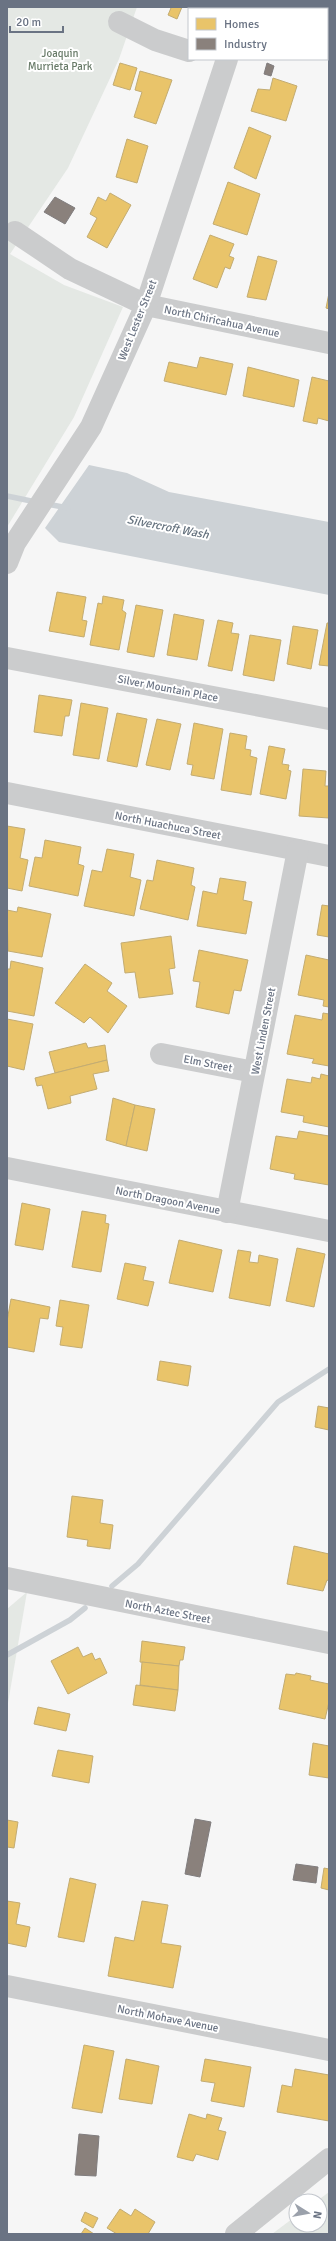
<svg xmlns="http://www.w3.org/2000/svg" width="336" height="2241" font-family="Signika,sans-serif">
	<rect width="100%" height="100%" fill="#f6f6f6"/>
	<g fill="#e4e8e4">
		<polygon points="7,7 137,7 119,59 68,168 10,254 64,285 123,307 74,417 7,527"/>
		<polygon points="27,1592 7,1709 7,1609"/>
		<polygon points="329,2192 329,2234 272,2234 296,2216 296,2225 320,2225 320,2201 317,2201"/>
	</g>
	<polygon fill="#cdd2d6" points="89,465 127,473 169,492 329,522 329,595 59,542 45,528"/>
	<g fill="#e9c46a" stroke="#c3ac72">
		<polygon points="168,7 182,7 177,19 168,15 171,8"/>
		<polygon points="327,15 329,16 329,46 327,45"/>
		<polygon points="120,63 137,68 130,90 113,85"/>
		<polygon points="140,71 172,80 156,124 134,117 142,92 135,90"/>
		<polygon points="273,78 297,86 286,121 251,111 258,89 270,90"/>
		<polygon points="249,127 271,136 256,179 234,168"/>
		<polygon points="127,139 148,146 137,183 116,177"/>
		<polygon points="228,182 260,194 247,235 213,224"/>
		<polygon points="110,193 131,205 107,248 87,237 97,218 90,214 98,197 106,201"/>
		<polygon points="210,235 234,244 229,256 234,258 230,269 225,267 217,288 193,279"/>
		<polygon points="258,256 277,261 266,300 247,297"/>
		<polygon points="329,293 329,309 326,308"/>
		<polygon points="200,357 233,364 226,395 164,381 169,362 197,368"/>
		<polygon points="248,367 299,380 294,407 243,396"/>
		<polygon points="312,377 329,381 329,421 318,418 317,424 303,421"/>
		<polygon points="57,592 86,597 82,620 87,621 84,637 49,631"/>
		<polygon points="103,596 124,600 122,610 126,613 119,650 90,645 98,603 102,604"/>
		<polygon points="136,605 163,610 154,657 127,652"/>
		<polygon points="174,614 204,620 197,660 167,655"/>
		<polygon points="218,620 233,623 231,633 239,634 232,671 208,666"/>
		<polygon points="327,623 329,623 329,666 319,665"/>
		<polygon points="293,626 318,630 311,669 287,664"/>
		<polygon points="250,635 281,640 274,681 243,675"/>
		<polygon points="39,695 72,700 69,716 65,716 62,736 34,732"/>
		<polygon points="81,703 108,708 99,759 73,755"/>
		<polygon points="117,713 147,719 137,767 107,761"/>
		<polygon points="157,719 181,724 170,770 146,765"/>
		<polygon points="194,723 223,729 214,779 191,775 193,765 187,764"/>
		<polygon points="230,733 247,736 245,749 251,750 250,756 257,758 251,795 221,790"/>
		<polygon points="269,746 285,749 282,764 289,765 288,770 291,771 286,799 260,794"/>
		<polygon points="303,769 326,771 325,786 329,786 329,818 299,816"/>
		<polygon points="7,826 25,829 20,858 28,860 22,891 7,888"/>
		<polygon points="45,840 81,847 78,864 84,866 78,896 29,886 35,857 42,858"/>
		<polygon points="107,849 134,854 130,877 141,880 134,916 84,906 92,870 102,872"/>
		<polygon points="157,860 194,868 191,885 195,887 188,920 140,909 147,880 153,881"/>
		<polygon points="220,878 246,882 243,900 252,902 246,934 197,926 203,891 217,894"/>
		<polygon points="322,905 329,906 329,937 317,935"/>
		<polygon points="18,907 51,914 42,957 8,951 7,910 17,912"/>
		<polygon points="171,936 175,968 169,969 173,994 139,998 135,972 125,973 121,943"/>
		<polygon points="199,950 248,960 241,991 234,990 229,1014 196,1007 200,982 193,981"/>
		<polygon points="306,955 329,960 329,1007 323,1006 324,1000 298,995"/>
		<polygon points="11,961 43,968 34,1016 7,1011 7,969 10,969"/>
		<polygon points="85,964 112,983 107,991 127,1006 108,1033 90,1017 84,1023 55,1003"/>
		<polygon points="323,1013 329,1014 329,1066 312,1063 314,1059 287,1054 295,1015 322,1020"/>
		<polygon points="7,1019 33,1024 24,1070 7,1066"/>
		<polygon points="86,1043 88,1048 105,1045 107,1060 55,1073 49,1052"/>
		<polygon points="107,1060 109,1071 93,1074 97,1089 70,1096 71,1103 48,1109 42,1085 37,1086 35,1078"/>
		<polygon points="321,1074 329,1076 329,1127 303,1122 304,1116 281,1112 287,1079 311,1083 312,1077 320,1079"/>
		<polygon points="113,1098 135,1105 126,1146 106,1140"/>
		<polygon points="135,1105 155,1109 147,1151 126,1146"/>
		<polygon points="299,1131 329,1136 329,1185 294,1179 295,1174 270,1169 276,1136 297,1139"/>
		<polygon points="22,1203 50,1209 43,1250 15,1245"/>
		<polygon points="82,1211 106,1215 105,1223 109,1224 101,1272 72,1267"/>
		<polygon points="179,1240 222,1250 213,1292 169,1283"/>
		<polygon points="297,1248 325,1254 314,1307 286,1301"/>
		<polygon points="238,1250 251,1252 249,1262 258,1263 259,1255 278,1259 270,1306 229,1298"/>
		<polygon points="125,1263 146,1267 143,1280 154,1282 148,1306 117,1299"/>
		<polygon points="11,1299 50,1307 48,1319 40,1318 34,1352 7,1347 7,1321"/>
		<polygon points="60,1300 89,1305 82,1348 60,1345 63,1327 56,1326"/>
		<polygon points="160,1361 191,1366 188,1386 157,1380"/>
		<polygon points="318,1406 329,1408 329,1430 315,1427"/>
		<polygon points="72,1496 103,1500 100,1523 113,1525 110,1549 87,1546 88,1540 67,1537"/>
		<polygon points="294,1546 329,1554 329,1581 327,1580 323,1591 287,1584"/>
		<polygon points="142,1641 185,1647 183,1660 180,1660 179,1666 140,1662"/>
		<polygon points="78,1647 83,1657 92,1653 95,1660 100,1658 107,1673 68,1694 51,1661"/>
		<polygon points="142,1662 179,1666 178,1690 140,1685"/>
		<polygon points="296,1673 311,1676 310,1680 329,1684 329,1702 325,1719 279,1709 286,1674 295,1675"/>
		<polygon points="136,1685 178,1690 175,1711 133,1705"/>
		<polygon points="38,1707 70,1714 66,1731 34,1724"/>
		<polygon points="313,1743 329,1746 329,1778 309,1775"/>
		<polygon points="58,1750 93,1756 89,1783 52,1776"/>
		<polygon points="7,1820 18,1822 14,1848 7,1847"/>
		<polygon points="324,1868 329,1869 329,1890 321,1888"/>
		<polygon points="70,1878 96,1884 84,1942 58,1937"/>
		<polygon points="7,1901 20,1903 16,1924 30,1927 26,1947 7,1943"/>
		<polygon points="142,1901 168,1905 161,1943 181,1946 173,1988 108,1976 115,1937 134,1941"/>
		<polygon points="84,2045 114,2051 102,2113 72,2108"/>
		<polygon points="126,2059 159,2066 152,2104 119,2099"/>
		<polygon points="205,2059 251,2067 244,2107 211,2101 215,2083 201,2081"/>
		<polygon points="295,2069 329,2075 329,2121 277,2112 282,2085 292,2087"/>
		<polygon points="189,2114 206,2119 207,2114 222,2118 218,2130 226,2132 218,2160 196,2154 193,2161 177,2157"/>
		<polygon points="120,2209 131,2216 135,2209 155,2222 148,2234 117,2234 107,2228"/>
		<polygon points="85,2212 98,2218 93,2228 81,2221"/>
		<polygon points="85,2228 94,2234 81,2234"/>
	</g>
	<g fill="#8a817c" stroke="#807d7e">
		<polygon points="267,63 274,66 271,76 264,74"/>
		<polygon points="55,197 75,208 65,224 44,212"/>
		<polygon points="195,1819 211,1822 200,1877 185,1874"/>
		<polygon points="296,1864 318,1867 316,1883 293,1880"/>
		<polygon points="79,2134 99,2136 96,2176 75,2175"/>
	</g>
	<g fill="none" stroke-linecap="round" stroke-linejoin="round">
		<g stroke="#cdd2d6" stroke-width="5.5">
			<polyline points="7,496 36,502"/>
			<polyline points="47,504 68,508"/>
			<polyline points="112,1586 138,1564 278,1402 329,1369"/>
			<polyline points="7,1655 70,1620 85,1608"/>
		</g>
		<g stroke="#cbcccd" stroke-width="22">
			<polyline points="239,9 240,7"/>
			<polyline points="119,22 155,40 189,51"/>
			<polyline points="15,232 70,269 146,305 329,343"/>
			<polyline points="7,563 15,543 91,427 146,305 227,59"/>
			<polyline points="7,658 329,719"/>
			<polyline points="7,793 329,856"/>
			<polyline points="161,1054 254,1072"/>
			<polyline points="7,1168 329,1231"/>
			<polyline points="227,1212 298,850"/>
			<polyline points="7,1578 329,1643"/>
			<polyline points="7,1986 329,2050"/>
			<polyline points="236,2234 329,2159"/>
		</g>
	</g>
	<g text-anchor="middle" stroke-width="4" stroke-linejoin="round" paint-order="stroke">
		<g font-size="11" fill="#687b68" stroke="#fff">
			<text x="60" y="57">Joaquin<tspan x="60" dy="13">Murrieta Park</tspan></text>
		</g>
		<g font-size="11" fill="#6a7383" stroke="#fff">
			<text transform="translate(137 320) rotate(-68)" y="4">West Lester Street</text>
			<text transform="translate(222 321) rotate(12)" y="4">North Chiricahua Avenue</text>
			<text transform="translate(168 688) rotate(11)" y="4">Silver Mountain Place</text>
			<text transform="translate(168 825) rotate(11)" y="4">North Huachuca Street</text>
			<text transform="translate(263 1031) rotate(-79)" y="4">West Linden Street</text>
			<text transform="translate(208 1063) rotate(11)" y="4">Elm Street</text>
			<text transform="translate(168 1200) rotate(11)" y="4">North Dragoon Avenue</text>
			<text transform="translate(168 1611) rotate(11)" y="4">North Aztec Street</text>
			<text transform="translate(168 2018) rotate(11)" y="4">North Mohave Avenue</text>
		</g>
		<g font-size="12" font-style="italic" fill="#66737f" stroke="#fff">
			<text transform="translate(168 527) rotate(11)" y="4">Silvercroft Wash</text>
		</g>
	</g>
	<rect width="336" height="2241" fill="none" stroke="#6a7383" stroke-width="16"/>
	<rect x="188" y="8" width="140" height="52" fill="#ffffff" stroke="#c3c7cd"/>
	<rect x="196" y="18" width="20" height="12" fill="#e9c46a" stroke="#c3c7cd"/>
	<text x="224" y="28" font-size="12" fill="#6a7383">Homes</text>
	<rect x="196" y="38" width="20" height="12" fill="#8a817c" stroke="#c3c7cd"/>
	<text x="224" y="48" font-size="12" fill="#6a7383">Industry</text>
	<g transform="translate(308 2213) rotate(101)"><circle r="19" fill="#ffffff" stroke="#c3c7cd"/>
	<path d="M0-3L7 15L0 10L-7 15Z" fill="#9ba1ab"/>
	<text y="-6" font-size="11" font-weight="bold" text-anchor="middle" fill="#6a7383">N</text>
	</g>
	<path d="M10 26v6h53v-6" fill="none" stroke="#6a7383" stroke-width="2"/>
	<text x="16" y="26" font-size="12" fill="#6a7383" stroke="#ffffff" stroke-width="3" paint-order="stroke">20 m</text>
</svg>
